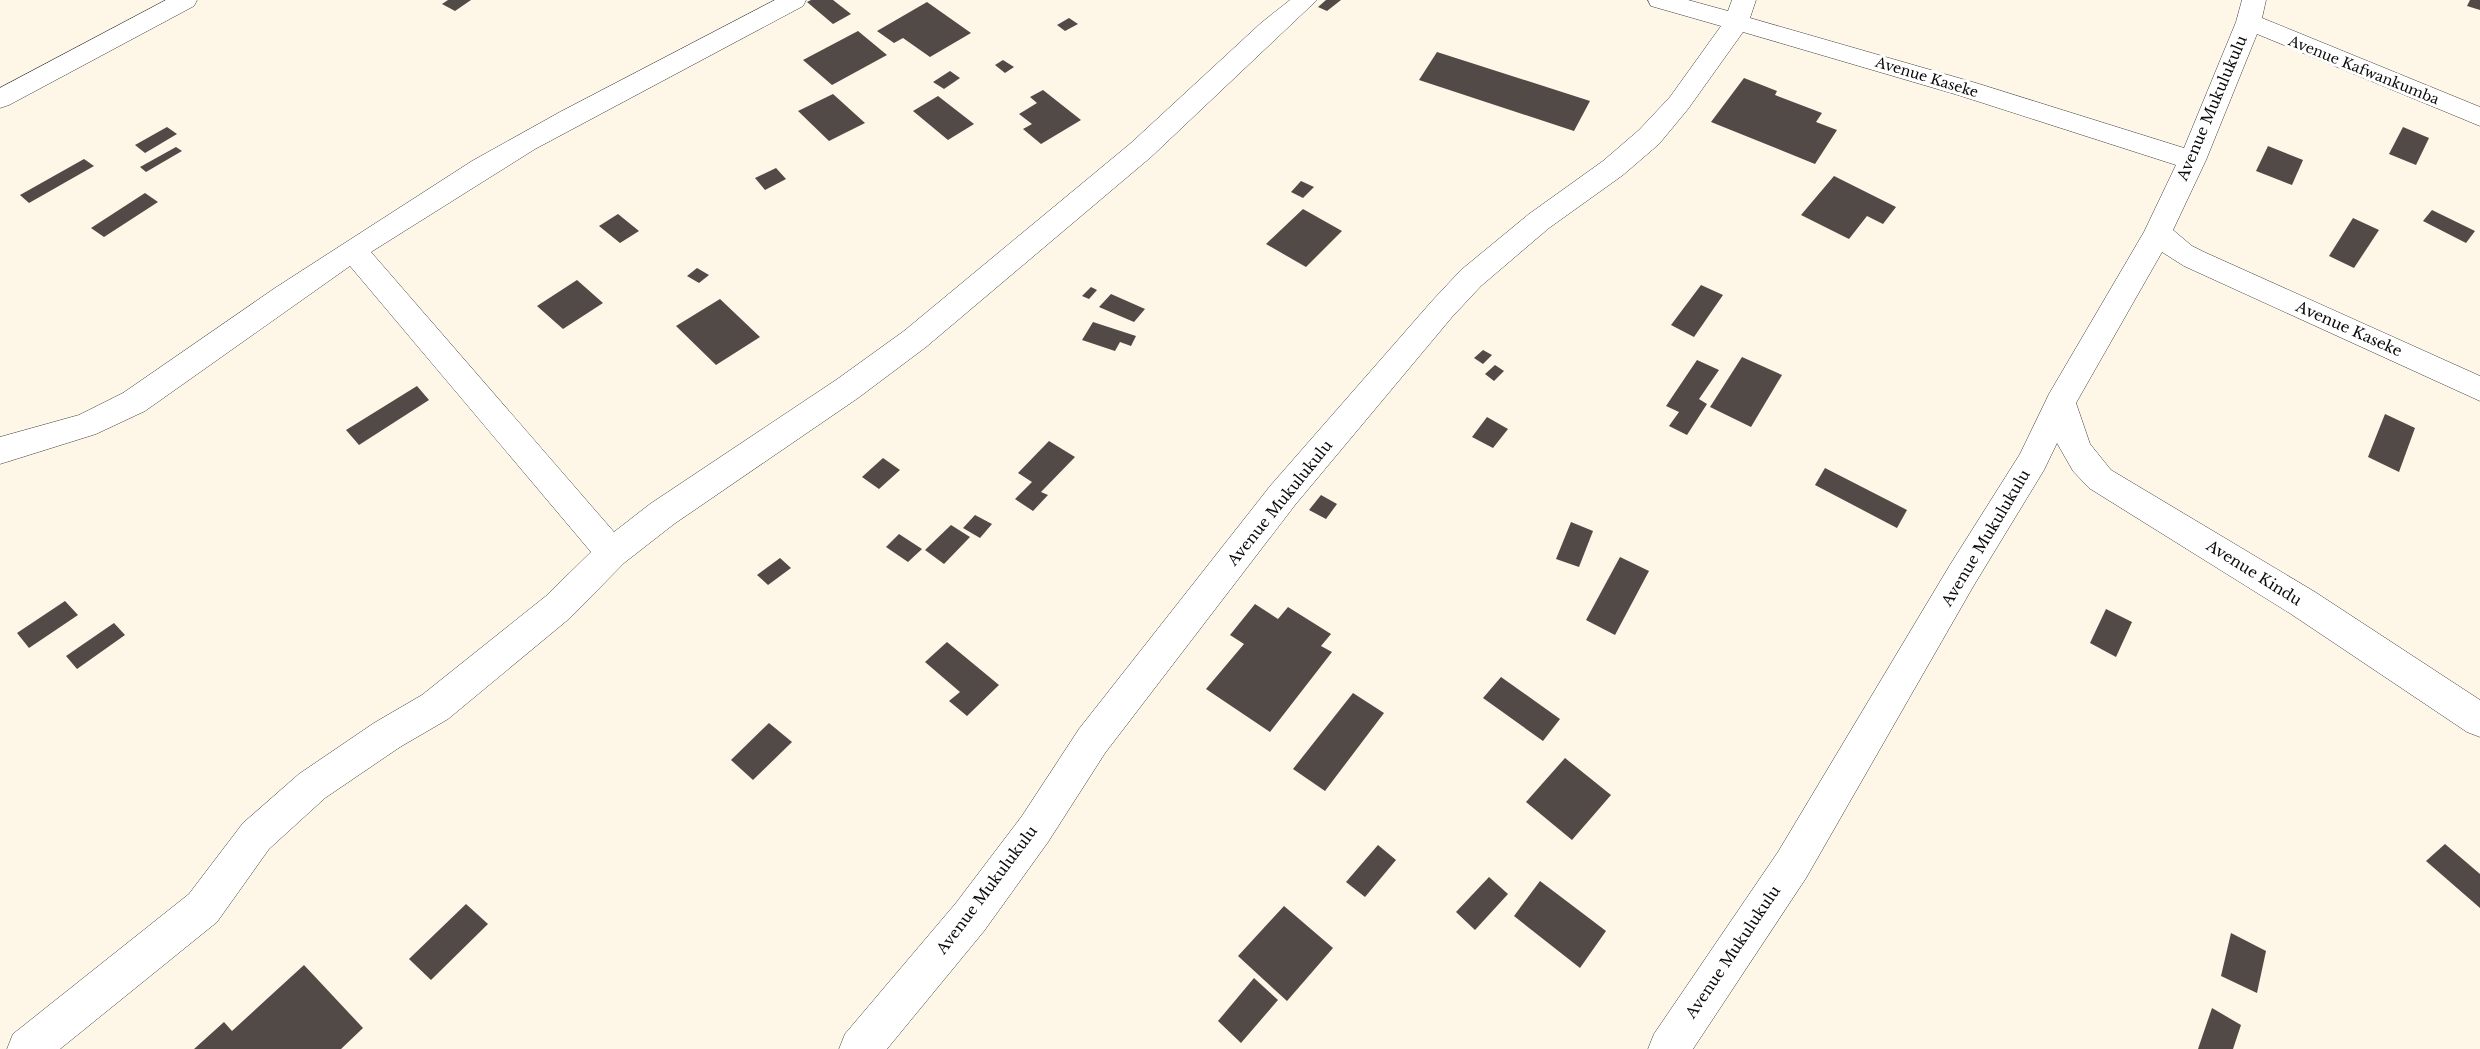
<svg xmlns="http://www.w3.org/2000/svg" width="2480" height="1049" font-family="'Libre Baskerville',serif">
	<rect width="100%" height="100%" fill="#fef7e8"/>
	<g fill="#524a47">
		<polygon points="448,0 471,0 455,11 442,4"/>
		<polygon points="811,0 833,0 851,14 833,24 807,2"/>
		<polygon points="1326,0 1341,0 1327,11 1318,7"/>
		<polygon points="2470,0 2480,0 2480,10 2467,6"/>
		<polygon points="927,2 971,33 930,57 903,38 894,43 877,31"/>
		<polygon points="1069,18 1078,24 1065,31 1057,25"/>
		<polygon points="858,31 887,55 832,85 803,60"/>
		<polygon points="1437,52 1590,101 1574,131 1419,80"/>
		<polygon points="1003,60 1014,67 1005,73 995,65"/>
		<polygon points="950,71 960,78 944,89 933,82"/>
		<polygon points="1744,78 1777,91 1775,95 1822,113 1816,122 1837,130 1815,164 1711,122"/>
		<polygon points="1043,90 1081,120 1041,144 1023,129 1032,124 1019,114 1037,103 1030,97"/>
		<polygon points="833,94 865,123 829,141 798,111"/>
		<polygon points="938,96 974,124 948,140 913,111"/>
		<polygon points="167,127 177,134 145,153 135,145"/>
		<polygon points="2403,127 2429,138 2416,165 2389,154"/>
		<polygon points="2268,146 2303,160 2292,185 2256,171"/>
		<polygon points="176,147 182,151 146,172 140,167"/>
		<polygon points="84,159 94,166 29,203 20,195"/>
		<polygon points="776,168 786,179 765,190 755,178"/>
		<polygon points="1834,176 1896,207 1883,224 1867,216 1849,239 1801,215"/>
		<polygon points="1301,181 1314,187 1303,198 1291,192"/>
		<polygon points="145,193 158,202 104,237 91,228"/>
		<polygon points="1303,209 1342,231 1306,267 1266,244"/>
		<polygon points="2432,210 2475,231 2466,243 2423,221"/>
		<polygon points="618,214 639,231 620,243 599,226"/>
		<polygon points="2353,218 2379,230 2354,268 2329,256"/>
		<polygon points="697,268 709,275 699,283 687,276"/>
		<polygon points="577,280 603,303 563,329 537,306"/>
		<polygon points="1701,285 1723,295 1694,337 1671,325"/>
		<polygon points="1091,287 1097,290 1089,299 1082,296"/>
		<polygon points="1111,294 1145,309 1134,322 1099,307"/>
		<polygon points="720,299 760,337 716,365 676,326"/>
		<polygon points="1093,322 1136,336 1131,346 1120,342 1115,351 1082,340"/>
		<polygon points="1483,350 1492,355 1483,364 1474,358"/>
		<polygon points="1742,357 1782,375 1751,427 1710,407"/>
		<polygon points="1697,360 1719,370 1699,399 1707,404 1687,435 1669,426 1679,412 1666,406"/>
		<polygon points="1495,365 1504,371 1494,381 1485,374"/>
		<polygon points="417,386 429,400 359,445 346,430"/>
		<polygon points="2385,414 2415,428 2399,472 2368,457"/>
		<polygon points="1487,417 1508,429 1493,448 1472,437"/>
		<polygon points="1049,441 1075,457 1041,492 1048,495 1033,511 1015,499 1032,482 1018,473"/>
		<polygon points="883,458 900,470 879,489 862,477"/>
		<polygon points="1825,468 1907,510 1897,528 1815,485"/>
		<polygon points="1321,495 1337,504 1326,519 1309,510"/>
		<polygon points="975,515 992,524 980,538 963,528"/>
		<polygon points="1571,522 1593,531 1579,567 1556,559"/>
		<polygon points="951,525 970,537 944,564 925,550"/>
		<polygon points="899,534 922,549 908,562 886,547"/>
		<polygon points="1620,557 1649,571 1615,635 1586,620"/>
		<polygon points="780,558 791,568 768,585 757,575"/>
		<polygon points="65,601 78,615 29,648 17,633"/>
		<polygon points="1255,604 1278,619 1288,607 1331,634 1321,646 1332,652 1270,732 1206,689 1244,644 1230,635"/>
		<polygon points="2106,609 2132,622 2116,657 2090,643"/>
		<polygon points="114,623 125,635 77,669 66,656"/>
		<polygon points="947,642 999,685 967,716 949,701 960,692 925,662"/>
		<polygon points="1501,677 1560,719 1543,741 1483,698"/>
		<polygon points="1353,693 1384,713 1325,791 1293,769"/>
		<polygon points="769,723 792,742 753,780 731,760"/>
		<polygon points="1565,758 1611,795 1572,840 1526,802"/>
		<polygon points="2445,844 2480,874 2480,908 2426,861"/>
		<polygon points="1378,845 1396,860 1365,897 1346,882"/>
		<polygon points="1489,877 1508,894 1475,930 1456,912"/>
		<polygon points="1540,881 1606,931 1580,968 1514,916"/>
		<polygon points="466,904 488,924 431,980 409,959"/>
		<polygon points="1284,906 1333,948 1287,1001 1238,956"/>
		<polygon points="2231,933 2266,951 2257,993 2221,976"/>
		<polygon points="304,965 363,1028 341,1049 194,1049 224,1022 232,1031"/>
		<polygon points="1254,978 1278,1000 1241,1043 1218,1021"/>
		<polygon points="2212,1008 2241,1025 2233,1049 2198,1049"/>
	</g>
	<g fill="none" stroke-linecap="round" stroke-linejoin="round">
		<defs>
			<g id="minor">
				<polygon points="166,0 197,0 194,6 9,105 0,108 0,88"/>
				<polygon points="775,0 806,0 803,6 535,149 371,252 614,532 650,504 836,380 904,331 1131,143 1261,23 1290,0 1317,0 1151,157 926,347 858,398 674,524 624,563 570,618 448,719 400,747 325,798 269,849 217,922 60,1049 7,1049 13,1034 189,894 243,823 299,774 374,723 422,695 546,596 591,552 350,266 145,411 96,434 0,464 0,437 79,415 123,393 275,288 472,161 560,112"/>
				<polygon points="1648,0 1688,0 1728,11 1732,0 1756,0 1750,18 1976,83 2184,148 2236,22 2242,0 2266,0 2262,18 2480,107 2480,126 2257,34 2206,160 2173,230 2192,246 2204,252 2480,376 2480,401 2184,266 2162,252 2076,403 2090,444 2111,470 2315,592 2480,700 2480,737 2467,732 2291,614 2089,488 2073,471 2057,443 2044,470 1974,585 1806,878 1693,1049 1648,1049 1654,1034 1778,852 1950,565 2020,454 2049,394 2144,232 2176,165 1958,95 1743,32 1688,109 1659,144 1623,175 1549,228 1481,286 1452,317 1295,505 1105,753 1048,842 984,931 887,1049 839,1049 845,1034 956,903 1022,816 1079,729 1271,485 1432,301 1461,270 1529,214 1603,161 1639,130 1670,97 1721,26 1651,6"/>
			</g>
		</defs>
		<use href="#minor" stroke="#3d3d3d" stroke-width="1"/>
		<use href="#minor" fill="#fff" fill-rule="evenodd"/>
	</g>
	<g text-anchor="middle" stroke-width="6" stroke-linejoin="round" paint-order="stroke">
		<g font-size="14" fill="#0a0a0a" stroke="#fff">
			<text transform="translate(2364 70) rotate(22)" y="5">Avenue Kafwankumba</text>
			<text transform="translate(1927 77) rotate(17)" y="5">Avenue Kaseke</text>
		</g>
		<g font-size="15" fill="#0a0a0a" stroke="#fff">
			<text transform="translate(2212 108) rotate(-67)" y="5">Avenue Mukulukulu</text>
			<text transform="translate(2349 329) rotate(24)" y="5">Avenue Kaseke</text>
			<text transform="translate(1280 503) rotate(-51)" y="5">Avenue Mukulukulu</text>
			<text transform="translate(1986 538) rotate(-59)" y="5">Avenue Mukulukulu</text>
			<text transform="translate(2254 573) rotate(32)" y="5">Avenue Kindu</text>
			<text transform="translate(987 890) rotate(-53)" y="5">Avenue Mukulukulu</text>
			<text transform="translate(1733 952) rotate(-56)" y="5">Avenue Mukulukulu</text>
		</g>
	</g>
</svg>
